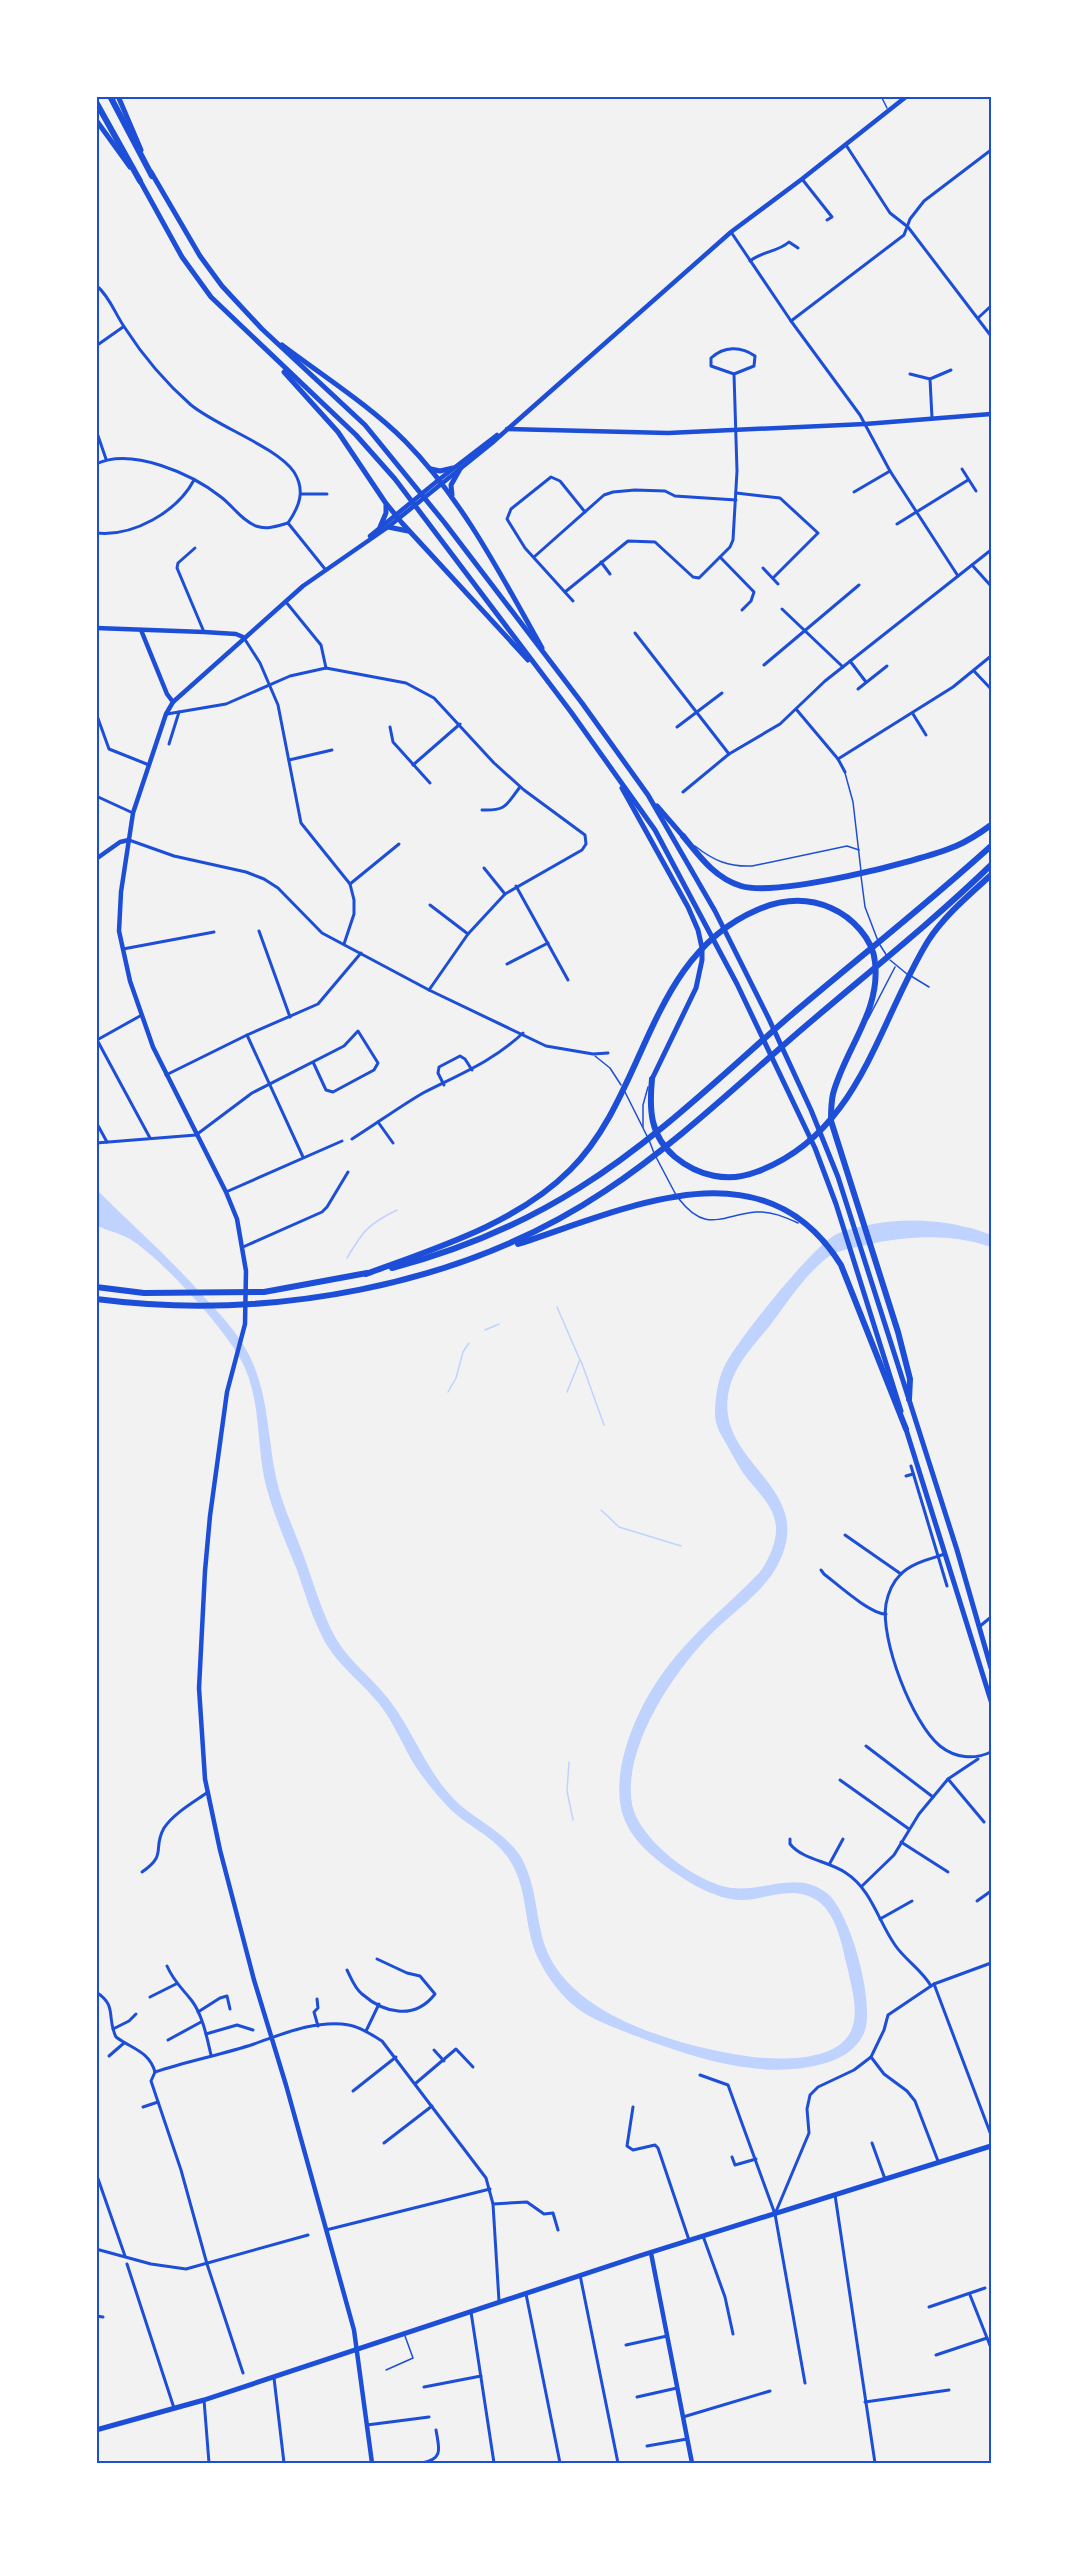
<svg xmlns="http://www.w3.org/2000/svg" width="1087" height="2559" font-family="Commissioner,sans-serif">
	<rect width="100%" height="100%" fill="#f2f2f2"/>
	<path fill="#bfd3fe" d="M96,1189C132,1225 171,1259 205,1298C221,1315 236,1331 247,1351C268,1390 267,1430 275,1472C280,1500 293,1527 303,1554C313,1581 321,1610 334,1635C348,1661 373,1678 390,1701C415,1734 428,1776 460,1805C480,1822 503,1832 519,1854C537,1882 535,1916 545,1946C569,2015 674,2044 739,2055C768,2060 829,2064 848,2036C861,2018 852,1990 848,1970C842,1947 838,1916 818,1901C793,1884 768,1899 743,1900C733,1900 723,1898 714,1894C699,1889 686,1880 672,1871C655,1859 635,1843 626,1823C605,1778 637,1707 665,1670C692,1633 727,1606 759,1573C768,1562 777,1542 776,1527C775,1506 754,1488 743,1473C737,1464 732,1454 727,1445C721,1435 716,1427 715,1416C715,1400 717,1382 724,1367C735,1343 816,1241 839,1233C887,1216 943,1216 991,1235V1247C949,1232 900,1236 857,1247C851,1248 839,1251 833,1254C809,1268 785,1306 768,1328C753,1346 734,1366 729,1390C713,1462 813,1484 781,1558C768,1589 739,1607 715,1630C676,1668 622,1746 632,1804C639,1840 696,1883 732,1888C765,1892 798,1869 828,1894C851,1914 876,2005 864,2033C857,2049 842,2058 826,2063C762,2082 693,2057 633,2035C614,2027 594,2021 577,2008C562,1997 547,1977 539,1960C522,1927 530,1885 506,1855C491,1835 466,1825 449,1808C435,1793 421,1776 411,1759C401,1741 393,1722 380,1705C362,1682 338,1666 324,1640C312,1618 305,1593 297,1570C285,1540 271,1509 264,1477C257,1440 260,1403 245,1368C230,1333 162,1259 130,1239C120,1233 107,1231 96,1225Z"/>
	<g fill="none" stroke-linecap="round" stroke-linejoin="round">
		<g stroke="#bfd3fe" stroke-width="1.5">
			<path d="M347,1258C363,1231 368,1224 397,1210"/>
			<polyline points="557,1307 580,1360 567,1392"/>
			<polyline points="485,1330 499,1324"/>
			<polyline points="581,1361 604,1425"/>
			<polyline points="448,1392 456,1378 463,1352 469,1343"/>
			<polyline points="601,1510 619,1527 681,1546"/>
			<polyline points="569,1762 567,1791 573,1820"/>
		</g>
		<g stroke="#1d4ed8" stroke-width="1.5">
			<polyline points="881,96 887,108"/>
			<polyline points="845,773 853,802 861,871"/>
			<path d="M695,846C714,861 729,867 752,866L847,846L859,850"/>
			<polyline points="861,876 865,907 878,941"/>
			<polyline points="880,945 887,956"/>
			<polyline points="890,960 907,974"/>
			<polyline points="911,976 929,987"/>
			<polyline points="868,1019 895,967"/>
			<polyline points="595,1056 610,1068 621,1085"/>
			<polyline points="625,1092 647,1136"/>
			<polyline points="643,1127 643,1105 648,1087"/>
			<polyline points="649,1140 654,1153"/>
			<polyline points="656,1157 676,1195"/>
			<path d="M679,1199C706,1234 722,1215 756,1212C771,1211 785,1217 798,1223"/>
			<polyline points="386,2370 413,2358 405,2336"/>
		</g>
		<g stroke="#1d4ed8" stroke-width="3">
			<polyline points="846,145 890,213 908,227 991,336"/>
			<polyline points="802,179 832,217 827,220"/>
			<polyline points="731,232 791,321 860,415 890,471 958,576"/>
			<path d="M750,261C762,251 778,252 789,242L798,248"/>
			<path d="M97,286C110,297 115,314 125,328C143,356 166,383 191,405C218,427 277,447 294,472C306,491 299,507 288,523"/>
			<polyline points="978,318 991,306"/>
			<polyline points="791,321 904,235 910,219 924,201 991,150"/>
			<polyline points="96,346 123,327"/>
			<polyline points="910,374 930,379"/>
			<polyline points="932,418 930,379 951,370"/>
			<polyline points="96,430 106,459"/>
			<path d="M96,464C132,447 192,474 221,497C233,506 241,520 256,526C267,530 277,526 288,523"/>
			<polyline points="962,469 976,491"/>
			<polyline points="854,492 890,471"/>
			<polyline points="736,493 780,498 818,533 773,578"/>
			<polyline points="301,494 327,494"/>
			<polyline points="288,523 325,569"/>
			<polyline points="897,524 968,480"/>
			<path d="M96,533C133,537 177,512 194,480"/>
			<polyline points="195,548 178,563 177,568 204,632"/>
			<polyline points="534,557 604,495 613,492 635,490 665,491 675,496 736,500"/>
			<polyline points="720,557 754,592 751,601 742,610"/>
			<polyline points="601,562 610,574"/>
			<polyline points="972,565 991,586"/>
			<polyline points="763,568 778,584"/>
			<path d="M565,592L628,541L655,542L693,577L699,578L730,547L733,540L737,471L734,374L754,366L755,356C741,346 724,346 711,358V366L734,374"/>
			<polyline points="573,601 525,548 507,519 511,509 551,477 560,481 585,512"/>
			<polyline points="286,602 321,645 326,668"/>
			<polyline points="782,609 843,667"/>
			<polyline points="635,633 729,754"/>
			<polyline points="244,638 260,663 278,705 301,823 350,884 354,900 354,914 344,944"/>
			<polyline points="850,661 866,682"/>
			<polyline points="764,665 859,585"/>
			<polyline points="974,671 991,689"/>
			<polyline points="858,689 887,666"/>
			<polyline points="796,709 838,759 845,772"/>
			<polyline points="96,713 109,749 149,765"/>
			<polyline points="167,714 226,704 290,676 326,668 406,683 434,698 494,763 524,790 585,835 586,844 582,850 505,894 468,934 429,990"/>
			<polyline points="913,714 926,735"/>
			<polyline points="390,727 393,742 430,783"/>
			<polyline points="677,727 722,693"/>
			<polyline points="169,744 179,712"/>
			<polyline points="838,759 953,687 991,656"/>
			<polyline points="289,760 332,750"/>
			<polyline points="413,765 460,724"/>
			<polyline points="683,792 729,754 780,724 825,681 991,550"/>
			<polyline points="96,796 133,813"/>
			<path d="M482,810C507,811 506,805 520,787"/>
			<polyline points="129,840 174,856 246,872 264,879 278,888 322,933 429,990 546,1046 593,1054 608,1053"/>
			<polyline points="484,868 505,894"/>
			<polyline points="350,884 399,844"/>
			<polyline points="516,886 568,980"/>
			<polyline points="430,905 468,934"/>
			<polyline points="259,931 290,1017"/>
			<polyline points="123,949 214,932"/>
			<polyline points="507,964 548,943"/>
			<polyline points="247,1035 303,1157"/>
			<polyline points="96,1038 150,1138"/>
			<polyline points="97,1040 140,1016"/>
			<polyline points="166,1075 247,1035 318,1004 361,953"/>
			<polyline points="444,1085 438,1073 439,1067 460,1056 465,1059 472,1070"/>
			<polyline points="96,1122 107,1142"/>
			<polyline points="378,1122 393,1143"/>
			<path d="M352,1139C376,1124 399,1107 423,1093C460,1074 492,1062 523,1033"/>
			<polyline points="96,1143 196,1135 252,1093 344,1046 358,1031 378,1063 374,1070 333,1092 326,1090 313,1062"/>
			<polyline points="226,1192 342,1141"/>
			<polyline points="243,1247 322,1212 327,1207 348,1172"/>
			<polyline points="911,1466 947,1586"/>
			<polyline points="906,1476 913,1474"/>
			<polyline points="845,1535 901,1574"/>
			<path d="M945,1554C930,1559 911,1563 900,1575C893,1582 888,1594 886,1604C880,1639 912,1723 940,1746C955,1758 974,1760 991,1752"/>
			<path d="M821,1570L824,1574C837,1584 870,1614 886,1614"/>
			<polyline points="979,1627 991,1617"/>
			<polyline points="866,1746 933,1797"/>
			<polyline points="948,1779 984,1822"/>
			<polyline points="840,1780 909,1829"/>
			<path d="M790,1839V1844C803,1860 829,1861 846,1873C872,1890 878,1921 895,1945C905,1960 922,1970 931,1986"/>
			<polyline points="901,1842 948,1872"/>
			<polyline points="830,1863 843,1839"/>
			<path d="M142,1872C168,1854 152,1849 164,1828C174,1813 194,1802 208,1792"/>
			<polyline points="862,1886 894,1855 919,1814 948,1779 978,1759"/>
			<polyline points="977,1901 991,1891"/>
			<polyline points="880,1919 912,1901"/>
			<path d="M167,1966C174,1982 182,1988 192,2001C203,2016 207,2038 211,2055"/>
			<path d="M347,1970C351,1978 355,1989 362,1994C385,2014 415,2020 435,1994L420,1976L407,1973L377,1959"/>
			<polyline points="934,1984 991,2135"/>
			<path d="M96,1992C118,2006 106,2017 116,2037C132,2049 149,2051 155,2072"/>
			<polyline points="150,1997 176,1984"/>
			<polyline points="317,1999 318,2008 314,2012 318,2026"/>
			<polyline points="198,2012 220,1998 227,1996 230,2009"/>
			<polyline points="113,2029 129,2021 136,2014"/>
			<polyline points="366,2031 379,2004"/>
			<polyline points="206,2034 237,2025 253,2030"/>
			<polyline points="168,2040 201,2022"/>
			<polyline points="434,2050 444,2061"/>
			<polyline points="109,2056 124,2043"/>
			<polyline points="871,2057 884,2074 907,2091 915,2101 938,2161"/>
			<path d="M155,2072C187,2061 221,2055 254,2044C282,2034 318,2019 349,2025C361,2027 372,2035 382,2041L486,2178L493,2204L499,2301"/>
			<polyline points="155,2072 151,2081 181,2170 207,2264 243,2373"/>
			<polyline points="700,2075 728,2085 775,2214 805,2383"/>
			<polyline points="416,2083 456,2049 473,2067"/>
			<polyline points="353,2091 396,2057"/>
			<polyline points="143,2107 158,2102"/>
			<polyline points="633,2107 627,2146 633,2150 655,2145 658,2148 689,2240"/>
			<polyline points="384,2143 432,2106"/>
			<polyline points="872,2143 885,2179"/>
			<polyline points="732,2157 735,2165 756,2159"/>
			<polyline points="96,2173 125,2256"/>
			<polyline points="835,2195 875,2463"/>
			<polyline points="493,2204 527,2202 544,2214 553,2213 558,2230"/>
			<polyline points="775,2214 809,2133 807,2109 810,2095 818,2087 854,2070 871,2057 884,2030 888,2015 934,1984 991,1963"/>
			<polyline points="326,2230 490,2189"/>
			<polyline points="703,2236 725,2297 733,2334"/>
			<polyline points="96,2249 151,2264 186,2269 308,2235"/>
			<polyline points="127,2264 174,2408"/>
			<polyline points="580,2275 618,2463"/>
			<polyline points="526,2294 560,2463"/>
			<polyline points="970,2295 991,2348"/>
			<polyline points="929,2307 985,2288"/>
			<polyline points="471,2312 494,2463"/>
			<polyline points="96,2316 103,2317"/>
			<polyline points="626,2345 667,2336"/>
			<polyline points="936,2355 987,2338"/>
			<polyline points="274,2378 284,2463"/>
			<polyline points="424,2387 481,2376"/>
			<polyline points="637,2397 677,2388"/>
			<polyline points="204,2400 209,2463"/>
			<polyline points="865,2402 949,2390"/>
			<polyline points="683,2417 770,2391"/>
			<polyline points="367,2425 429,2417"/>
			<polyline points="647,2446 687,2439"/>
			<path d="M422,2463C444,2459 439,2448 436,2430"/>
		</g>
		<g stroke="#1d4ed8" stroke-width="4.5">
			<polyline points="96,628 204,632 236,634 243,637"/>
			<polyline points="141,630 167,694 173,702"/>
			<polyline points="651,2253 692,2463"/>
		</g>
		<g stroke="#1d4ed8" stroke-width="4.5">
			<polyline points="507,429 668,433 865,424 991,414"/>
			<polyline points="370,536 441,478 497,435"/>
			<polyline points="96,859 120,842 129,840"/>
			<polyline points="372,2463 354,2330 286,2085 254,1980 220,1850 205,1779 199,1688 205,1571 210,1516 227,1392 245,1324 246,1271 237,1219 226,1192 153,1047 130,981 119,931 121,892 133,813 166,714 173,702 303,586 388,527 492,443 731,232 802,179 907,96"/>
		</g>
		<polyline stroke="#1d4ed8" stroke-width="5" points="96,2430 204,2400 639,2256 991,2146"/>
		<g stroke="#1d4ed8" stroke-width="5">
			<polyline points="118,96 141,150"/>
			<polyline points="96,120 130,167"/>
			<polyline points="151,172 200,256 222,286 262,329 365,425 444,522 582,703 648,795 715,911 768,1017 811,1110 838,1177 957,1550 991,1668"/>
			<polyline points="139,179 182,257 211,297 356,435 395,479 571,712 655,830 737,984 815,1148 836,1204 901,1411"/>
			<path d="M282,345C323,376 369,405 405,441C463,500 502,577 542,648"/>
			<polyline points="284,372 338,432 385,502 402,523 528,660"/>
			<polyline points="431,469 440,471 453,468"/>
			<polyline points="452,495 451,485 460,469"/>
			<polyline points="380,527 386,513 386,504"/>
			<polyline points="388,527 408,531"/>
			<polyline points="622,788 688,907 698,930 702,948 702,960 696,988 652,1079"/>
			<polyline points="657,806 683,836"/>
			<polyline points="905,1426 991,1701"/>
		</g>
		<g stroke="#1d4ed8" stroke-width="6">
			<polyline points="110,96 152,176"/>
			<polyline points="96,102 140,181"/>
			<path d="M683,836C700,857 715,878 741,886C777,897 918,862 956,846C968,841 980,833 991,825"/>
			<path d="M652,1079C649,1110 650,1136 675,1157C698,1176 728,1183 756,1172C859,1135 877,1024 928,941C944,916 969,895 991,875"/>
			<path d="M518,1244C627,1209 763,1140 841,1265L906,1429"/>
			<path d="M392,1268C457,1251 522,1224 579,1188C656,1140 722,1075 790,1016C857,959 926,905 991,846"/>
			<path d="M366,1274C436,1248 516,1224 570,1170C647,1094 647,957 757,910C782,899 806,897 831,908C852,917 873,939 875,962C881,1011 845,1049 833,1094C831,1103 831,1112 831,1121L898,1332L910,1379L909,1399"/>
			<polyline points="96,1287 144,1293 264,1292 367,1273"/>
			<path d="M96,1299C267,1321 460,1288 605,1191C673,1146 733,1089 794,1036C860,979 929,925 991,865"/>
		</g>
	</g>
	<rect width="1087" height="2559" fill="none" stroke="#ffffff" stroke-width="195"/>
	<rect x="98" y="98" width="892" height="2364" fill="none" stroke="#1d4ed8" stroke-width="2"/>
</svg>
